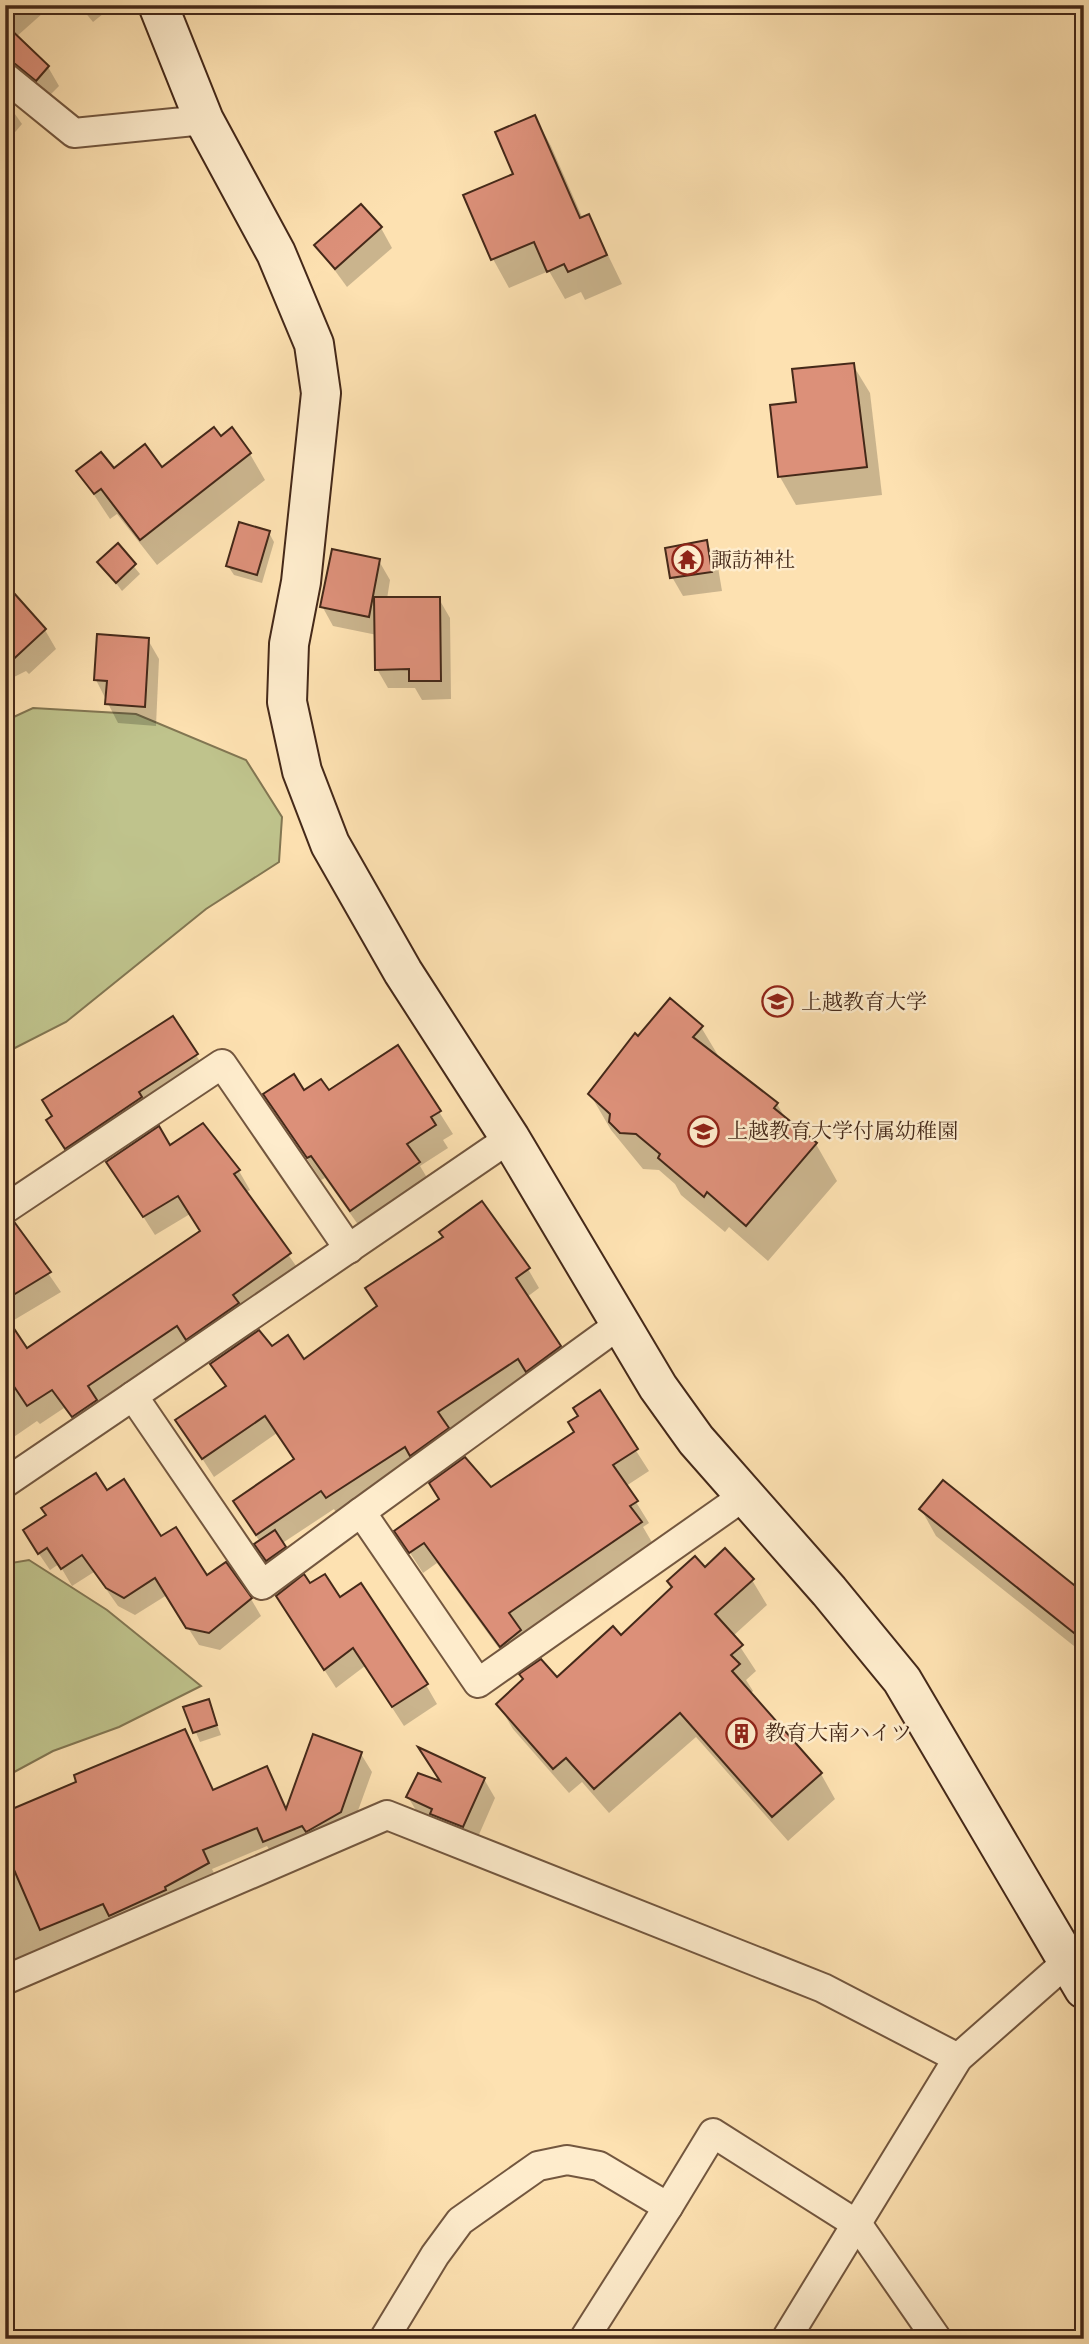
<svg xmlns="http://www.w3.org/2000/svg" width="1089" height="2344" font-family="'IM FELL Double Pica','Noto Serif JP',serif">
	<rect width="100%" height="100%" fill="#fde1b1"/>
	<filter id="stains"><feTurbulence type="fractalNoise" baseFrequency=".00286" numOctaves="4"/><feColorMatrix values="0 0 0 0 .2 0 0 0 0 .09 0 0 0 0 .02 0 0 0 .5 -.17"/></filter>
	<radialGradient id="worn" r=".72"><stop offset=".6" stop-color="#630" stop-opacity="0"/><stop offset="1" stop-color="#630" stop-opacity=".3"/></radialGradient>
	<g fill="#bfc38c" stroke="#827652" stroke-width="2">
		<polygon points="33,708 136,714 246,760 282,817 279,862 206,909 66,1022 5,1053 5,721"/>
		<polygon points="29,1560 107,1610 201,1686 119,1727 53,1751 5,1777 5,1564"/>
	</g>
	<g fill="#0003">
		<polygon points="5,5 52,5 16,37 48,67 59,86 47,98 5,84"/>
		<polygon points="79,5 114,5 93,22"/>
		<polygon points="5,100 22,124 10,138 5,134"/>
		<polygon points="535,117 551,146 583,219 589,216 622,284 585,300 581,292 565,299 549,271 509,288 493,259 465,196 516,175"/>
		<polygon points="361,207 381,228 392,248 347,287 317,246"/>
		<polygon points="853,365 870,393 882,495 796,505 780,477 798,403"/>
		<polygon points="220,438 250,454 265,480 157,565 117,514 110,519 78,471 162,469"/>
		<polygon points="269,533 274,542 262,583 234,575 228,566"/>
		<polygon points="706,542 717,561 722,591 683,596 672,577"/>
		<polygon points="117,546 140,574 122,591 100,562"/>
		<polygon points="379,561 390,580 387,599 439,599 450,618 451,699 422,700 415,688 388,688 377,669 377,635 333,626 322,606"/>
		<polygon points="5,596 45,630 56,649 29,674 26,671 8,680 5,677"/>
		<polygon points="148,640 159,659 156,726 118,723 96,680"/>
		<polygon points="701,1027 722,1062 777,1104 787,1121 816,1144 837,1181 768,1261 729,1227 725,1232 681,1195 675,1184 659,1170 643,1169 611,1130 590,1094 639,1038"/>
		<polygon points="398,1047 453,1134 443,1140 448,1148 420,1166 432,1186 364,1233 325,1178 321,1180 265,1095 328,1093"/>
		<polygon points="196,1055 207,1073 77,1167 59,1139"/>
		<polygon points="170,1147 239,1171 250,1190 245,1193 301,1273 85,1436 64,1408 40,1424 37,1421 5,1443 5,1225 14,1224 61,1292 9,1323 26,1351 202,1232 190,1214 155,1235 108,1162"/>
		<polygon points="5,1170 25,1202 5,1218"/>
		<polygon points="528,1269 539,1288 527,1297 570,1366 530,1377 449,1431 458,1447 338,1516 334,1509 281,1544 289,1557 272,1569 262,1554 260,1542 235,1502 295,1460 277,1433 214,1477 178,1421 226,1388 212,1364 272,1348 304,1362"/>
		<polygon points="599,1393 649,1471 626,1486 649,1523 643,1527 653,1544 522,1635 532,1653 513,1668 437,1563 423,1573 396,1531 490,1490 576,1433 580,1417"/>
		<polygon points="107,1492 207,1577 251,1599 261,1616 220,1650 199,1645 167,1595 135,1615 118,1606 94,1572 72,1586 59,1564 50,1570 35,1548"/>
		<polygon points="921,1509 1084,1595 1084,1654 936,1536"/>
		<polygon points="704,1569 752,1580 767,1605 733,1636 756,1671 746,1680 753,1691 750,1694 821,1774 835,1799 788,1841 696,1737 609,1813 582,1782 569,1793 513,1729 498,1704 556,1680 621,1637"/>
		<polygon points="310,1585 340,1599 426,1685 437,1704 404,1726 365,1666 336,1688 289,1615"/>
		<polygon points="208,1701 221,1735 200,1742 186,1709"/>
		<polygon points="185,1731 214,1792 266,1769 287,1810 361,1754 372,1772 351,1830 275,1860 267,1846 212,1869 219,1883 5,1986 5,1804 11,1811"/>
		<polygon points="484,1779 495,1798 474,1846 420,1817 408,1797 442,1784"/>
	</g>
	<g fill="#dc9079" stroke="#452919" stroke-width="2">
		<polygon points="5,24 49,66 36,81 15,64 5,61"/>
		<polygon points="535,115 580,218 589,214 607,255 568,272 564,264 547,272 534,242 491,260 463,195 513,174 495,132"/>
		<polygon points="361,204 382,227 335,269 314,245"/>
		<polygon points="854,363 867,467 778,477 770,405 796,402 792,369"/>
		<polygon points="214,427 221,436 232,427 251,453 140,540 101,489 94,494 76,471 101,452 114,468 145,444 162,467"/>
		<polygon points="239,522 270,531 257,575 226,566"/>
		<polygon points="707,540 712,572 670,578 665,548"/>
		<polygon points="118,543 136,564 116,583 97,562"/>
		<polygon points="332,549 380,559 369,617 320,607"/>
		<polygon points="5,583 46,629 5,667"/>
		<polygon points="374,597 440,597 441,681 409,681 409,669 375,670"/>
		<polygon points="97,634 149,638 145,707 105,704 107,681 94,680"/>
		<polygon points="670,998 703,1026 693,1037 778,1103 774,1108 817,1143 746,1226 707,1192 704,1197 658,1158 660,1154 636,1134 620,1133 609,1122 610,1114 588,1094 635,1033 638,1036"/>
		<polygon points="173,1016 198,1054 139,1092 142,1097 65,1149 46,1120 52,1116 42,1100"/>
		<polygon points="398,1045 441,1111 431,1117 436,1125 407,1144 420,1162 350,1211 311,1156 307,1158 263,1094 294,1074 304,1090 321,1079 329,1090"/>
		<polygon points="203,1123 240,1170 234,1174 291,1253 233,1295 239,1303 186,1340 177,1326 88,1386 97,1400 72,1417 52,1390 27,1406 5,1373 5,1315 27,1348 200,1231 178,1196 143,1217 106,1162 159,1126 170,1145"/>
		<polygon points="482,1201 530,1268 516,1278 561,1346 526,1372 518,1359 438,1412 449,1428 410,1456 405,1447 326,1498 321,1491 256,1535 233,1501 294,1459 265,1416 202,1459 175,1420 226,1386 210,1364 259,1330 272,1346 288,1335 304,1359 377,1306 365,1288 443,1237 439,1232"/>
		<polygon points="15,1223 51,1272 5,1300 5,1226"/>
		<polygon points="600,1390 638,1449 613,1465 638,1501 630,1506 642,1522 509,1613 521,1630 500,1647 424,1543 409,1553 394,1531 439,1499 429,1483 465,1457 491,1487 574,1432 568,1422 578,1416 573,1408"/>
		<polygon points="96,1473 107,1490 124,1479 161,1536 176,1527 207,1575 226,1562 252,1598 209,1633 186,1628 155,1578 124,1598 106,1588 82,1555 61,1569 47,1548 38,1554 23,1530 46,1515 41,1508"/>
		<polygon points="943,1480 1084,1593 1084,1641 919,1509"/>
		<polygon points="275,1530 286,1547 266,1561 254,1544"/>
		<polygon points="725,1548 754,1579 715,1614 743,1645 731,1655 740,1664 732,1671 822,1773 772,1817 680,1713 594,1789 566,1758 553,1769 496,1704 523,1679 519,1674 541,1659 557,1677 613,1626 621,1635 672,1587 667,1581 695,1556 705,1567"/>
		<polygon points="304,1574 310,1583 325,1574 340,1597 361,1583 428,1684 392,1707 353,1648 324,1670 276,1596"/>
		<polygon points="209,1699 217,1725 193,1733 183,1707"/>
		<polygon points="185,1729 213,1790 267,1766 286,1809 313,1734 362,1752 341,1812 306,1832 302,1826 263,1842 257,1828 203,1850 209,1863 165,1887 166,1890 109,1916 103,1904 40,1930 5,1849 5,1812 76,1782 74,1775"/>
		<polygon points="418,1747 485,1778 463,1827 430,1814 432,1809 406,1797 418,1773 440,1781"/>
	</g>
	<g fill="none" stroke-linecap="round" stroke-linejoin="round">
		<defs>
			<g id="street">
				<polyline points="5,77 74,133 204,120"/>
				<polyline points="5,1209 222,1064 349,1249"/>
				<polyline points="133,1396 510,1138"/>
				<polyline points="5,1483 133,1396 262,1585 361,1512 478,1683 744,1496"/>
				<polyline points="361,1512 620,1324"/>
				<polyline points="5,1980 387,1815 823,1988 958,2058"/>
				<polyline points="384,2339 435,2255 460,2221 538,2166 567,2160 599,2166 668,2207 713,2133 858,2225 937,2339"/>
				<polyline points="584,2339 668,2207"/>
				<polyline points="786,2339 958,2058 1068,1961"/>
			</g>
			<polyline id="secondary" points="158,5 204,120 276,253 314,344 321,393 301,582 289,644 287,702 302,771 330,844 403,972 510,1138 658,1387 696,1440 829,1591 902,1680 1084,1989"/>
		</defs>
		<use href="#street" stroke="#73573f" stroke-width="32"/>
		<use href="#secondary" stroke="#452919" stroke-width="42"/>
		<use href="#street" stroke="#feeccc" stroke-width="28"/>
		<use href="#secondary" stroke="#feeccc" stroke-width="38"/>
	</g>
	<defs>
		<symbol id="temple-ring" viewBox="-11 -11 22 22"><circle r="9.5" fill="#feeccc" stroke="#8f2418" stroke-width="1.5"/><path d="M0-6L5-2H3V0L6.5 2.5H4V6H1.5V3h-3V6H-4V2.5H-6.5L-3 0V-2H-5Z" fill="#8f2418"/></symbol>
		<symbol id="university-ring" viewBox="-11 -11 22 22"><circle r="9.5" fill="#feeccc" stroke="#8f2418" stroke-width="1.5"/><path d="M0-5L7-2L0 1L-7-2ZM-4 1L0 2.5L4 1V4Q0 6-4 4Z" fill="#8f2418"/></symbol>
		<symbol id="school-ring" viewBox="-11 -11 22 22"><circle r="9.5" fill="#feeccc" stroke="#8f2418" stroke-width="1.5"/><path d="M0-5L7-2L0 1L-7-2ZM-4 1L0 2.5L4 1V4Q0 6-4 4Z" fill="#8f2418"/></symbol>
		<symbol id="building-ring" viewBox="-11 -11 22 22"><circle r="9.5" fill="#feeccc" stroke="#8f2418" stroke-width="1.5"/><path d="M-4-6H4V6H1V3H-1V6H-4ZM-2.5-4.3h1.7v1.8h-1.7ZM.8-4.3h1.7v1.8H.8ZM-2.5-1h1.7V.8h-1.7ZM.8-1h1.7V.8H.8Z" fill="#8f2418"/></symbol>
	</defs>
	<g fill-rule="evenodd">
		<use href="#temple-ring" x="670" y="542" width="35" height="35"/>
		<use href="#university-ring" x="760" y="984" width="35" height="35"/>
		<use href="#school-ring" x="686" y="1114" width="35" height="35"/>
		<use href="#building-ring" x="724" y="1716" width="35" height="35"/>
	</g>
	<g text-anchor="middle" stroke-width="5" stroke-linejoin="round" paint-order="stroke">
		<g font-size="21" fill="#452919" stroke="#feeccc" text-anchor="start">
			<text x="711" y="567">諏訪神社</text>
			<text x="801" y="1009">上越教育大学</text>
			<text x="727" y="1138">上越教育大学付属幼稚園</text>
			<text x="765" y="1740">教育大南ハイツ</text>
		</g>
	</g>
	<rect width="1089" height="2344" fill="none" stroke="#fde1b1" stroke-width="28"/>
	<rect x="7" y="7" width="1075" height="2330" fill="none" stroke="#452919" stroke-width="3.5"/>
	<rect x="14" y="14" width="1061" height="2316" fill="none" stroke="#452919" stroke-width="2"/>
	<rect width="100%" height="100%" filter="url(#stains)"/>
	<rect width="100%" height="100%" fill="url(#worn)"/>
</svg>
